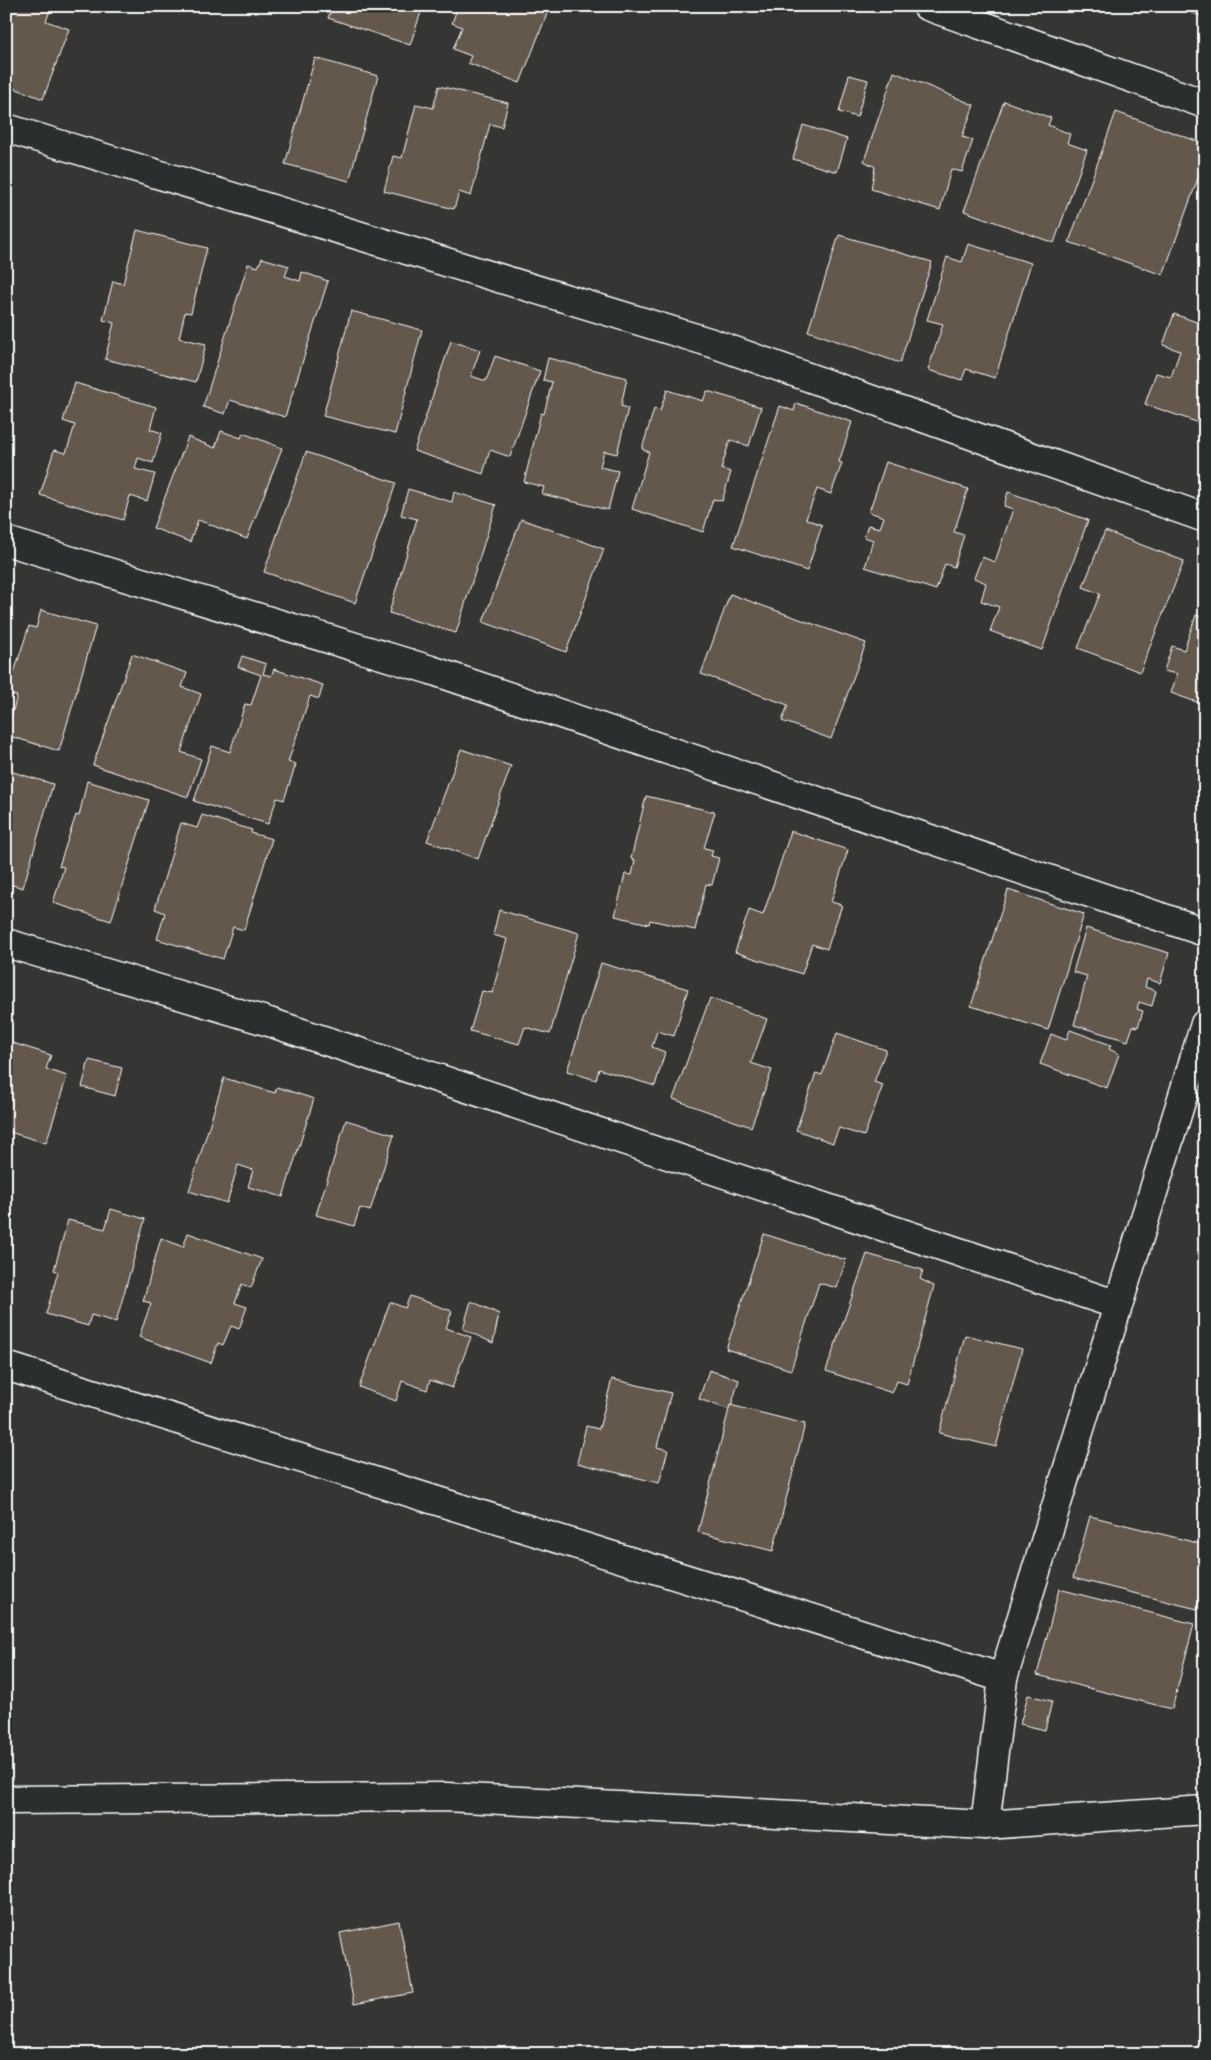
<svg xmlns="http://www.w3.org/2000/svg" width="1211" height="2060" font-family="Kalam,sans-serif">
	<rect width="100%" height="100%" fill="#353634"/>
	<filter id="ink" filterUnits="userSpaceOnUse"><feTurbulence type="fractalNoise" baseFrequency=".02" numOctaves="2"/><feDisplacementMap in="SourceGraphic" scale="10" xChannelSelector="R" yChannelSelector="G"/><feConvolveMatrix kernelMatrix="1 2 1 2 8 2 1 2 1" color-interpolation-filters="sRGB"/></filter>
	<g filter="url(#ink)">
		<g fill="#63594b" stroke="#fff">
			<polygon points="6,6 52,6 46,21 69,29 43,99 6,85"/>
			<polygon points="332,6 423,6 410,45 328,18"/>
			<polygon points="458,6 550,6 520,83 468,63 471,56 453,49 462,27 452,23"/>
			<polygon points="1170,6 1205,6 1205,17"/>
			<polygon points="315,58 378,76 349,181 285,164"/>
			<polygon points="894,72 974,105 962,137 973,140 962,172 951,169 940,210 871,189 875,167 864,161"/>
			<polygon points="849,75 868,80 857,117 839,112"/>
			<polygon points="439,86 508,103 502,127 490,124 471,196 459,192 454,209 384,191 393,156 402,158 416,104 433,108"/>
			<polygon points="1004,101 1051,118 1048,125 1070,134 1067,143 1087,150 1054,243 964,211"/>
			<polygon points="1116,112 1205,144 1205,159 1163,275 1069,242"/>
			<polygon points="803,125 847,139 837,172 793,159"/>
			<polygon points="137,230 207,248 191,313 185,312 179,338 206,344 196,382 105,359 114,323 103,320 113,281 123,284"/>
			<polygon points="839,235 932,262 900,363 808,331"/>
			<polygon points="968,244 1031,263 995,378 966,369 962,380 928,370 943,324 927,320 947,257 962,262"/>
			<polygon points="262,258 289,266 285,276 300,281 302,272 328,281 285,417 230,400 225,414 203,407 248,264 258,267"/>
			<polygon points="351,311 422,330 395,434 323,416"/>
			<polygon points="1174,314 1205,325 1205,425 1145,404 1156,373 1171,377 1180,351 1163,345"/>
			<polygon points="451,341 480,350 471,376 486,381 495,356 540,371 510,457 490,450 483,474 414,451"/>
			<polygon points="548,358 627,378 621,406 628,408 617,454 604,451 600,467 618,471 608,510 542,494 544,487 524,482 541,413 544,414 552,382 543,380"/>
			<polygon points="75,383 156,407 150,429 162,433 153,463 138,458 135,469 155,474 147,501 130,496 123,520 40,495 54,450 66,453 75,425 63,421"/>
			<polygon points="667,390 703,401 707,391 761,407 749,446 730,440 721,469 731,472 722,501 713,499 703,532 632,509 649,452 642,449 654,409 660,411"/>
			<polygon points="796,403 852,422 839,462 842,463 831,494 817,489 806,519 822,525 807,571 733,546 780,406 794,411"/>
			<polygon points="221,431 241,438 243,433 282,448 247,539 198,520 190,542 153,528 188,437 215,448"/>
			<polygon points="306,452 396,483 355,603 264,572"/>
			<polygon points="886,462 968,489 954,532 964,535 954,567 945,564 936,590 865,567 873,540 864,537 868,525 880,528 884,517 869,512"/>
			<polygon points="408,489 452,502 454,492 496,505 456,633 389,613 417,519 401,515"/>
			<polygon points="1008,492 1088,520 1042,650 990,631 999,607 981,601 986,583 974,578 982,557 995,562 1013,509 1004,506"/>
			<polygon points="521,519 604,549 566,652 483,622"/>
			<polygon points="1105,531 1184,561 1140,672 1078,648 1100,594 1083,587"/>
			<polygon points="730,594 866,643 831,739 782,721 788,705 701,674"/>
			<polygon points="41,610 96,626 59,751 6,735 17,696 7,694 29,626 36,628"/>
			<polygon points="1196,615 1205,618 1205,705 1171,693 1177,674 1164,671 1172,646 1184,650"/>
			<polygon points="132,654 187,673 182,687 201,694 181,752 201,759 188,797 93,765"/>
			<polygon points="242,656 266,664 263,674 271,676 274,669 323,685 319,699 310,696 288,762 296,764 284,800 277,798 268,824 194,801 212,746 230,752 245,704 251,705 261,675 238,667"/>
			<polygon points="461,749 511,766 478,859 427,841"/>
			<polygon points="6,770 53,784 23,888 6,883"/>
			<polygon points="87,781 149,800 111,921 53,903 64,867 59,866 76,815 79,816"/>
			<polygon points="646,796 715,812 704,848 713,850 711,856 719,858 712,885 706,884 695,930 650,920 649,924 615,916 625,874 632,875 635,860 631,859"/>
			<polygon points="202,815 252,830 251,833 272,839 244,930 233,927 223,959 157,939 165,913 155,909 181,823 197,828"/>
			<polygon points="791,831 848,850 831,902 842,905 827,949 812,944 802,974 735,952 749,910 763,915"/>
			<polygon points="1008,890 1084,914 1048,1030 971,1006"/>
			<polygon points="499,910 579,933 550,1034 525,1027 519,1044 470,1031 482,991 492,993 507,939 493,935"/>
			<polygon points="1086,928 1169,953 1160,983 1147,979 1145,987 1156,991 1152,1006 1139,1002 1137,1009 1143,1011 1138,1027 1133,1026 1128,1041 1074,1025 1087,976 1073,972"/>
			<polygon points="601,963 688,989 674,1036 657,1031 652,1047 665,1052 655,1086 599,1069 596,1080 567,1071"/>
			<polygon points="710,998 767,1019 751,1063 772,1070 751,1127 673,1099"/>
			<polygon points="1070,1030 1111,1045 1109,1049 1119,1054 1107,1088 1040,1064 1051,1034 1066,1040"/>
			<polygon points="837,1033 886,1050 874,1082 883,1085 864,1136 839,1128 833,1143 796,1130 816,1073 822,1075"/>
			<polygon points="6,1041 51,1055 46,1069 67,1076 46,1143 6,1131"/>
			<polygon points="89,1060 122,1068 115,1096 82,1087"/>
			<polygon points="224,1078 275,1093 277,1087 314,1099 283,1197 248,1187 253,1170 238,1165 227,1203 189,1191"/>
			<polygon points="346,1120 394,1135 370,1211 360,1208 354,1226 316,1215"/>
			<polygon points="111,1209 145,1219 116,1322 91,1315 88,1326 46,1314 58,1272 54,1270 68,1220 105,1229"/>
			<polygon points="188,1233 262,1259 251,1288 242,1284 235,1303 247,1307 239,1329 231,1326 223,1345 218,1343 211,1363 139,1337 151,1303 143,1301 161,1238 183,1247"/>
			<polygon points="764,1234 846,1260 837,1288 819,1283 791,1370 726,1349"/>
			<polygon points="867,1254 923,1270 920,1279 934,1286 907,1384 897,1381 892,1393 826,1371"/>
			<polygon points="410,1296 452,1311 446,1328 471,1337 452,1388 430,1380 427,1390 402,1381 396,1401 359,1387 390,1302 405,1308"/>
			<polygon points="471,1301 499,1314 493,1343 463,1329"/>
			<polygon points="965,1335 1022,1349 996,1447 939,1433"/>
			<polygon points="709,1370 739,1380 730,1410 699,1399"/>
			<polygon points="612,1379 671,1393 657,1447 668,1450 659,1483 577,1463 586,1426 599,1429"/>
			<polygon points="730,1405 805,1424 773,1551 698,1532"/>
			<polygon points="1090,1516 1205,1545 1205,1579 1197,1609 1073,1578"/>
			<polygon points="1059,1589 1194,1624 1172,1709 1037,1675"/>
			<polygon points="1028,1695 1052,1701 1045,1730 1020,1724"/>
			<polygon points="399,1921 413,1993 354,2004 340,1933"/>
		</g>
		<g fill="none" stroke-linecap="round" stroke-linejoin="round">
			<defs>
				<g id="street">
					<polyline points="927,6 1205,104"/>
					<polyline points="6,128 712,343 1205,518"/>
					<polyline points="6,541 431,670 1205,932"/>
					<polyline points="6,943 269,1022 1118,1305"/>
					<polyline points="6,1366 1003,1678"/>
					<polyline points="6,1800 446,1797 985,1825 1205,1810"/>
					<polyline points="985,1825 1003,1678 1205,1024"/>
				</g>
			</defs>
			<use href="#street" stroke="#fff" stroke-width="31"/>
			<use href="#street" stroke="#2a2d2e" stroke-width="28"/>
		</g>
	</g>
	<rect width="1211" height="2060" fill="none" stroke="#2a2d2e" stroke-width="25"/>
	<rect x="12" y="12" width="1186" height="2035" fill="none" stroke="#fff" stroke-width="2" filter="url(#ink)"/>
</svg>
